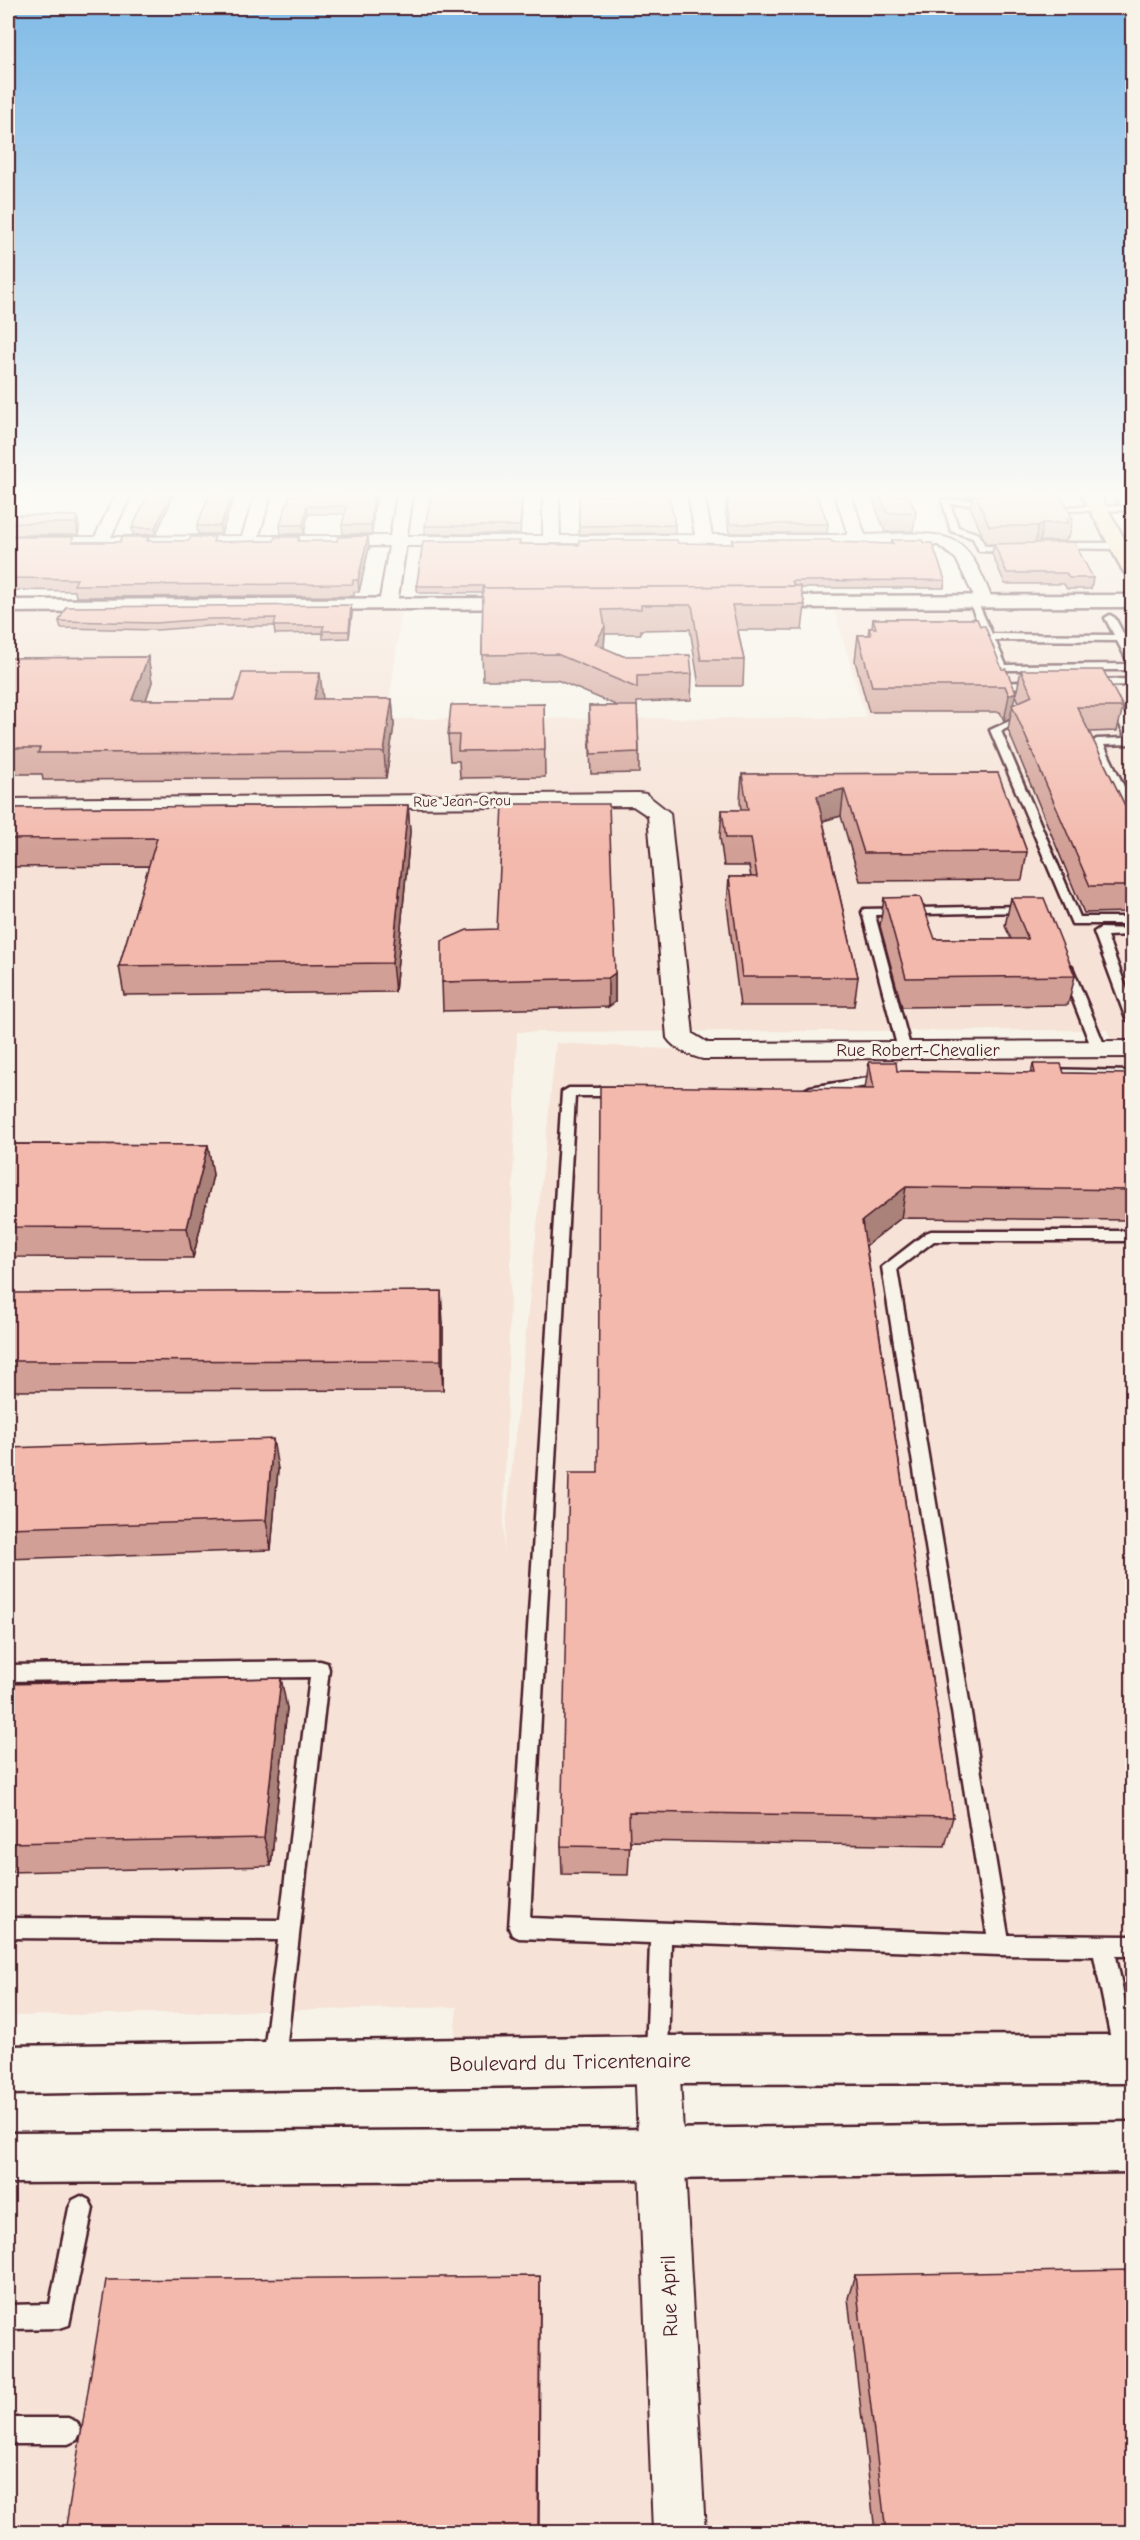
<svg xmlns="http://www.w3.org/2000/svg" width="1140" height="2540" font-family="'Comic Neue',sans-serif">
	<rect width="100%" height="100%" fill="#f7f3e8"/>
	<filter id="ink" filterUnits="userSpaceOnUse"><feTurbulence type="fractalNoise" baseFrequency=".0167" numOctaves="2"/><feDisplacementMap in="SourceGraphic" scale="12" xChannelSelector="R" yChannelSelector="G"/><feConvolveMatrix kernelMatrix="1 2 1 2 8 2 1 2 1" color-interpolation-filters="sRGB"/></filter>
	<g filter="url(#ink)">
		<g fill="#f6e2d6" fill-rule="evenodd">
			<path d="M927,495H1091L1132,570V2059L452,2063L457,2007L8,2016V611L402,609L387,719L866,718L832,602L984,601ZM1107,1030L1115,1049L703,1051L556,1043L503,1553L517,1032Z"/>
			<polygon points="1132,2147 1132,2532 8,2532 8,2158 662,2154"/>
		</g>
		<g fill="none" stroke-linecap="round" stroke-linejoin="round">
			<defs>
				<g id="lane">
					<polygon points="942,500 995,500 996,502 992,504 950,504 958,527 979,534 985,546 1014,546 1018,549 1014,552 979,551 973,538 951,531"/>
					<polygon points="1049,500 1057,500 1060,507 1132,506 1132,510 1057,511 1049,504"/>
					<polygon points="1056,543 1120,543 1124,546 1120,549 1053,548 1053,544"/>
					<polygon points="973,598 977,601 992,634 1114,635 1105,618 1110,615 1115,618 1124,635 1132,635 1132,641 1127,641 1132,652 1132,663 1127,660 1117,641 995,640 1006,665 1132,664 1132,670 999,670 985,640 971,640 966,637 971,634 983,634 969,601"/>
					<polygon points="1132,679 1132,685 1091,686 1086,683 1091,680"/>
					<polygon points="1037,681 1042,684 1040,686 1011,688 1025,720 1001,731 1080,917 1132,917 1132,924 1072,924 990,730 1014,719 1000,685 1002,683"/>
					<polygon points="1112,696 1117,699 1132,730 1132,744 1104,745 1132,803 1132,816 1127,813 1092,742 1097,739 1124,738 1124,733 1107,699"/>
					<polygon points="1027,906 1031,908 1031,912 875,915 911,1050 909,1053 899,1053 862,912 864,909"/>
					<polygon points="1100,928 1132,929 1132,935 1107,936 1132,1003 1132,1023 1126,1019 1094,932"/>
					<polygon points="1066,963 1072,967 1106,1049 1104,1052 1099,1053 1092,1049 1060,967"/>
					<polygon points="1045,1069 1132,1071 1132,1079 1040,1076 1038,1073 1040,1070"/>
					<polygon points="887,1075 894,1079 892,1082 810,1095 803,1091 810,1087"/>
					<polygon points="569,1088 621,1088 628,1092 621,1096 575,1096 530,1918 987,1934 882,1267 926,1233 931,1231 1132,1231 1132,1241 934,1241 897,1269 1008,1935 1132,1936 1132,1956 1116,1956 1132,2037 1132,2062 1125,2065 1117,2062 1114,2054 1094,1956 999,1955 671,1943 668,2056 665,2064 657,2067 649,2064 646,2056 650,1943 519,1938 512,1935 509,1928 562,1092"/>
					<polygon points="320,1661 327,1663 329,1669 285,2060 282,2068 274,2071 266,2068 263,2060 278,1940 8,1938 8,1918 280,1920 310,1677 8,1681 8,1665"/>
					<polygon points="81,2196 89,2200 93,2208 69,2325 60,2328 8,2329 8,2305 50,2304 69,2208 73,2200"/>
					<polygon points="8,2418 68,2418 77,2422 81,2431 77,2440 68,2444 8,2444"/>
				</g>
				<g id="street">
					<path d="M115,495H131L111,537L242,536L255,495H271L259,536H390L397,495H413L407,536H543V495H559L560,536L695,535L688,495H704L712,535H848L835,495H851L865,535C892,535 945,527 964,548C978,562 985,583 993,601L990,605H978L956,559L938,545L406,546L397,604L394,608H382L379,604L389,546L8,547V537H95Z"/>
					<path d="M638,793L646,794L670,813L693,1034L708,1043L1132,1041V1057L703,1059C691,1056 674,1049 667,1038L648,816L633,806L8,811V799Z"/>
					<polygon points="657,2038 673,2044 679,2060 705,2532 653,2532 635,2060 641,2044"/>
				</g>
				<g id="secondary">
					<polygon points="1132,595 1132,607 759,608 752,606 749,602 752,598 759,596"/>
					<polygon points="528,598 535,600 538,604 535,608 8,612 8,600"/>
					<polygon points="1132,2035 1132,2083 657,2084 8,2094 8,2046 657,2036"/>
					<polygon points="1132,2122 1132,2172 662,2179 8,2183 8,2133 662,2129"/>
				</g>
				<g id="primary">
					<polygon points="1082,495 1100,495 1132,553 1132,575 1125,573 1122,569"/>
					<polygon points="1114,495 1132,495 1132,515 1126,514"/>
				</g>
			</defs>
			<use href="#lane" stroke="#4a1f2b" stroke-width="5"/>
			<use href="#street" stroke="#4a1f2b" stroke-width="4"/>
			<use href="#secondary" stroke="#4a1f2b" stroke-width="5"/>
			<use href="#primary" stroke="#4a1f2b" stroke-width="5"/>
			<use href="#lane" fill="#f7f3e8" fill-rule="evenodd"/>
			<use href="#street" fill="#f7f3e8" fill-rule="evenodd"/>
			<use href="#secondary" fill="#f7f3e8" fill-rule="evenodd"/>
			<use href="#primary" fill="#fcdcac" fill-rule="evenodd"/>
		</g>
		<g fill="#d19f95" stroke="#4a1f2b" stroke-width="1.5">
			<polygon points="174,495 156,534 133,535 132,528"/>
			<polygon points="235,495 221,534 198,534 197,526"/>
			<polygon points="290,495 377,495 376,505 374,505 372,534 343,534 342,525 345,514 308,514 304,534 281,534 280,525"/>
			<polygon points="523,495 520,534 425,534 425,526"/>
			<polygon points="579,495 675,525 675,533 579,534"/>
			<polygon points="725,495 817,495 828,524 827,533 729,533 726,513 726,505"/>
			<polygon points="871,495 908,495 916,512 913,531 885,532"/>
			<polygon points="966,495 1060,495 1073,519 1069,537 1067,537 1066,541 1040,541 1037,543 1093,578 1091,589 1067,589 1064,584 1005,584 992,554 994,544 998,544 986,544 970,506 972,498 967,498"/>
			<polygon points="8,515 77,516 79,528 78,535 8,535"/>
			<polygon points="8,537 74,542 120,542 148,537 149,541 215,542 274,541 299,537 299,541 369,548 359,592 354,592 354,596 76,597 75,591 12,590 8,598"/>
			<polygon points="732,540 891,544 892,540 945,580 944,588 800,588 805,605 802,630 738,630 744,660 743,686 699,686 690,629 641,630 641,634 605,634 604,648 623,656 692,674 691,700 637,702 639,752 639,773 591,774 589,726 589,706 618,706 557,680 483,680 482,655 483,593 419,593 417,590 417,583 519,544 732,544"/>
			<polygon points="352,613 349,638 323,639 323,633 275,634 274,626 209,626 157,630 61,628 59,621"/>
			<polygon points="873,619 977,619 1013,705 1019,702 1016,695 1021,670 1123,707 1117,731 1089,732 1132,820 1132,912 1084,913 1008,730 1010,718 1004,721 1000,712 869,712 855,661 858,635 868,635 869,628 872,628"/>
			<polygon points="148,657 152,682 146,700 392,699 394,725 386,778 43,780 42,774 8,774 8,658"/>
			<polygon points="544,704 545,777 460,778 459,761 450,761 448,735"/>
			<polygon points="998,773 1027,852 1022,880 860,881 841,816 823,821 858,977 854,1006 740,1006 727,905 729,877 751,877 749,866 724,866 720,837 722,810 741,810 740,801 742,774"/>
			<polygon points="408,805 410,832 395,992 124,995 119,966 149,866 8,867 8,808"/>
			<polygon points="884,898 935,939 1011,939 1005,926 1011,898 1075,976 1068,1005 902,1007 880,926"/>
			<polygon points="615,973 615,1002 608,1007 443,1011 442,982"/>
			<polygon points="869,1062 897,1071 1031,1073 1033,1064 1064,1073 1132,1075 1132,1220 901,1218 866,1245 953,1817 945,1846 630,1841 628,1875 562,1874 561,1846 598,1473 865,1089"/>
			<polygon points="8,1144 208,1145 213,1175 193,1258 8,1257"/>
			<polygon points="8,1293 443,1322 443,1390 8,1391"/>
			<polygon points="8,1448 278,1469 271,1550 8,1559"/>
			<polygon points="8,1684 287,1708 271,1866 8,1872"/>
			<polygon points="855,2275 1132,2532 875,2532 848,2298"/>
		</g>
		<g fill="#aa8279" stroke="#4a1f2b" stroke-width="1.5">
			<polygon points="8,495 50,495 8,499"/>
			<polygon points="171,495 174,495 156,534 155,528"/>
			<polygon points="232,495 235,495 221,534 220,526"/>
			<polygon points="373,497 374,505 372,534 371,525"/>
			<polygon points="307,506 308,514 304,534 303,525"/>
			<polygon points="77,516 79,528 78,535 76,523"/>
			<polygon points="1043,523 1040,541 1035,544 1038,526"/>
			<polygon points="368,536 369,548 359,592 358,580"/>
			<polygon points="9,578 12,590 8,598 8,581"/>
			<polygon points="351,605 352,613 349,638 349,631"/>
			<polygon points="605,626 604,651 595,644"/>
			<polygon points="148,657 152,682 137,726 132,700"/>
			<polygon points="320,673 323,699 317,725 314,699"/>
			<polygon points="1016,692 1010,718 1004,721 1009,695"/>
			<polygon points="392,699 394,725 386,778 384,752"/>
			<polygon points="844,789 841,816 814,823 817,796"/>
			<polygon points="408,805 410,832 395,992 392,963"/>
			<polygon points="615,973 615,1002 608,1007 608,978"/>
			<polygon points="208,1145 213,1175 193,1258 187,1228"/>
			<polygon points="906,1187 901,1218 858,1252 862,1221"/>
			<polygon points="441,1291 443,1322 443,1390 441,1360"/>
			<polygon points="273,1439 278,1469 271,1550 266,1520"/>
			<polygon points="281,1678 287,1708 271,1866 264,1838"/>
			<polygon points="540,2276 540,2299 539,2532 538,2532"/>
		</g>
		<g fill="#f3b9ad" stroke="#4a1f2b" stroke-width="1.5">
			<polygon points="148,495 171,495 155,528 132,528"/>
			<polygon points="209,495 232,495 220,526 197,526"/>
			<polygon points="290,495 375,495 375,497 373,497 371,525 342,525 347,506 307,506 303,525 280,525"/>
			<polygon points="431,495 522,495 520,526 425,526"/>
			<polygon points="579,495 669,495 675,525 579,526"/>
			<polygon points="727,495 817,495 828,524 730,524 727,504 729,504"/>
			<polygon points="880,495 908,495 916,512 887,513"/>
			<polygon points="976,495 1060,495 1073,519 1067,519 1069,523 1043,523 1038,526 989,526"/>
			<polygon points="8,515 77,516 76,523 8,523"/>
			<polygon points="368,536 358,580 353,580 353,584 74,585 77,579 9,578 8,581 8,537 73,537 72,542 120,542 122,537 148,537 147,541 189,541 191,537 215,537 213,542 274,541 275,537 299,537 298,541 337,541 338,537"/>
			<polygon points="579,540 677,540 678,543 733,544 732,540 831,540 832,542 893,544 892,540 922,540 924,543 932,543 945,580 792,581 794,586 484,588 484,586 418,586 417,583 423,541 520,541 519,544 579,545"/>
			<polygon points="1074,542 1093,578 1069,578 1066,573 1007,573 994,544"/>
			<polygon points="800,586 805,605 732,605 744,660 701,660 692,605 641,605 641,609 602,610 605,626 595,644 623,656 690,655 692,674 637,676 637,688 557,654 482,655 483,588"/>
			<polygon points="351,605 349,631 322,631 324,626 274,626 276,618 208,619 156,623 59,621 66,607"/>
			<polygon points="873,619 977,619 980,626 985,626 1002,669 1006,669 1016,692 1009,695 1005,686 872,686 858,635 871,635 869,628 876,628"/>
			<polygon points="148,657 132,700 234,700 242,673 320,673 314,699 392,699 384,752 38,753 40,748 8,748 8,658"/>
			<polygon points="1021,670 1103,670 1123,707 1077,707 1132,820 1132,886 1090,886 1012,705 1032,696"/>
			<polygon points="544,704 545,750 458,751 459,735 448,735 451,705"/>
			<polygon points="589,706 637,706 639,752 591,754"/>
			<polygon points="998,773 1027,852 864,853 844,789 817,796 858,977 742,977 729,877 757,877 751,838 726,838 722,810 748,810 742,774"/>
			<polygon points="503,804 609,804 615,973 608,978 442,982 442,941 467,930 497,929"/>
			<polygon points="408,805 392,963 119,966 157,838 8,839 8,808"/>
			<polygon points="920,897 935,939 1028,939 1011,898 1044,898 1075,976 906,978 884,898"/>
			<polygon points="869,1062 896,1062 897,1071 1035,1073 1033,1064 1061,1064 1064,1073 1132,1074 1132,1190 906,1187 862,1221 953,1817 629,1812 630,1847 561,1846 569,1473 598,1473 600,1086 874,1089"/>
			<polygon points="8,1144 208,1145 187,1228 8,1227"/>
			<polygon points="441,1291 441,1360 8,1361 8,1293"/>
			<polygon points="273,1439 266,1520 8,1528 8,1448"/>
			<polygon points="281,1678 264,1838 8,1843 8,1684"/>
			<polygon points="1132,2270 1132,2532 886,2532 855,2275"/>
			<polygon points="540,2276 538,2532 65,2532 106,2280"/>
		</g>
	</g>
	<linearGradient id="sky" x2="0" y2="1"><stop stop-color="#80bbe7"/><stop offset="0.58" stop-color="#fbfaf5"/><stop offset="1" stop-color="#fbfaf5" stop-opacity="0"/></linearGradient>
	<rect width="1140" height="851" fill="url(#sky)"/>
	<g text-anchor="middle" stroke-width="6" stroke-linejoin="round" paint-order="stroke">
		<g font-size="15" fill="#4a1f2b" stroke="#f7f3e8">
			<text transform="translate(462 801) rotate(-1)" y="5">Rue Jean-Grou</text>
		</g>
		<g font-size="18" fill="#4a1f2b" stroke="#f7f3e8">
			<text x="918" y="1056">Rue Robert-Chevalier</text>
		</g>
		<g font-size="21" fill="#4a1f2b" stroke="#f7f3e8">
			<text transform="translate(570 2062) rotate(-1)" y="7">Boulevard du Tricentenaire</text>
			<text transform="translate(669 2296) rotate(-92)" y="7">Rue April</text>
		</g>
	</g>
	<rect width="1140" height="2540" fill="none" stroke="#f7f3e8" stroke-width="30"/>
	<rect x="15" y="15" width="1110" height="2510" fill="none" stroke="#4a1f2b" stroke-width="2" filter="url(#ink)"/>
</svg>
